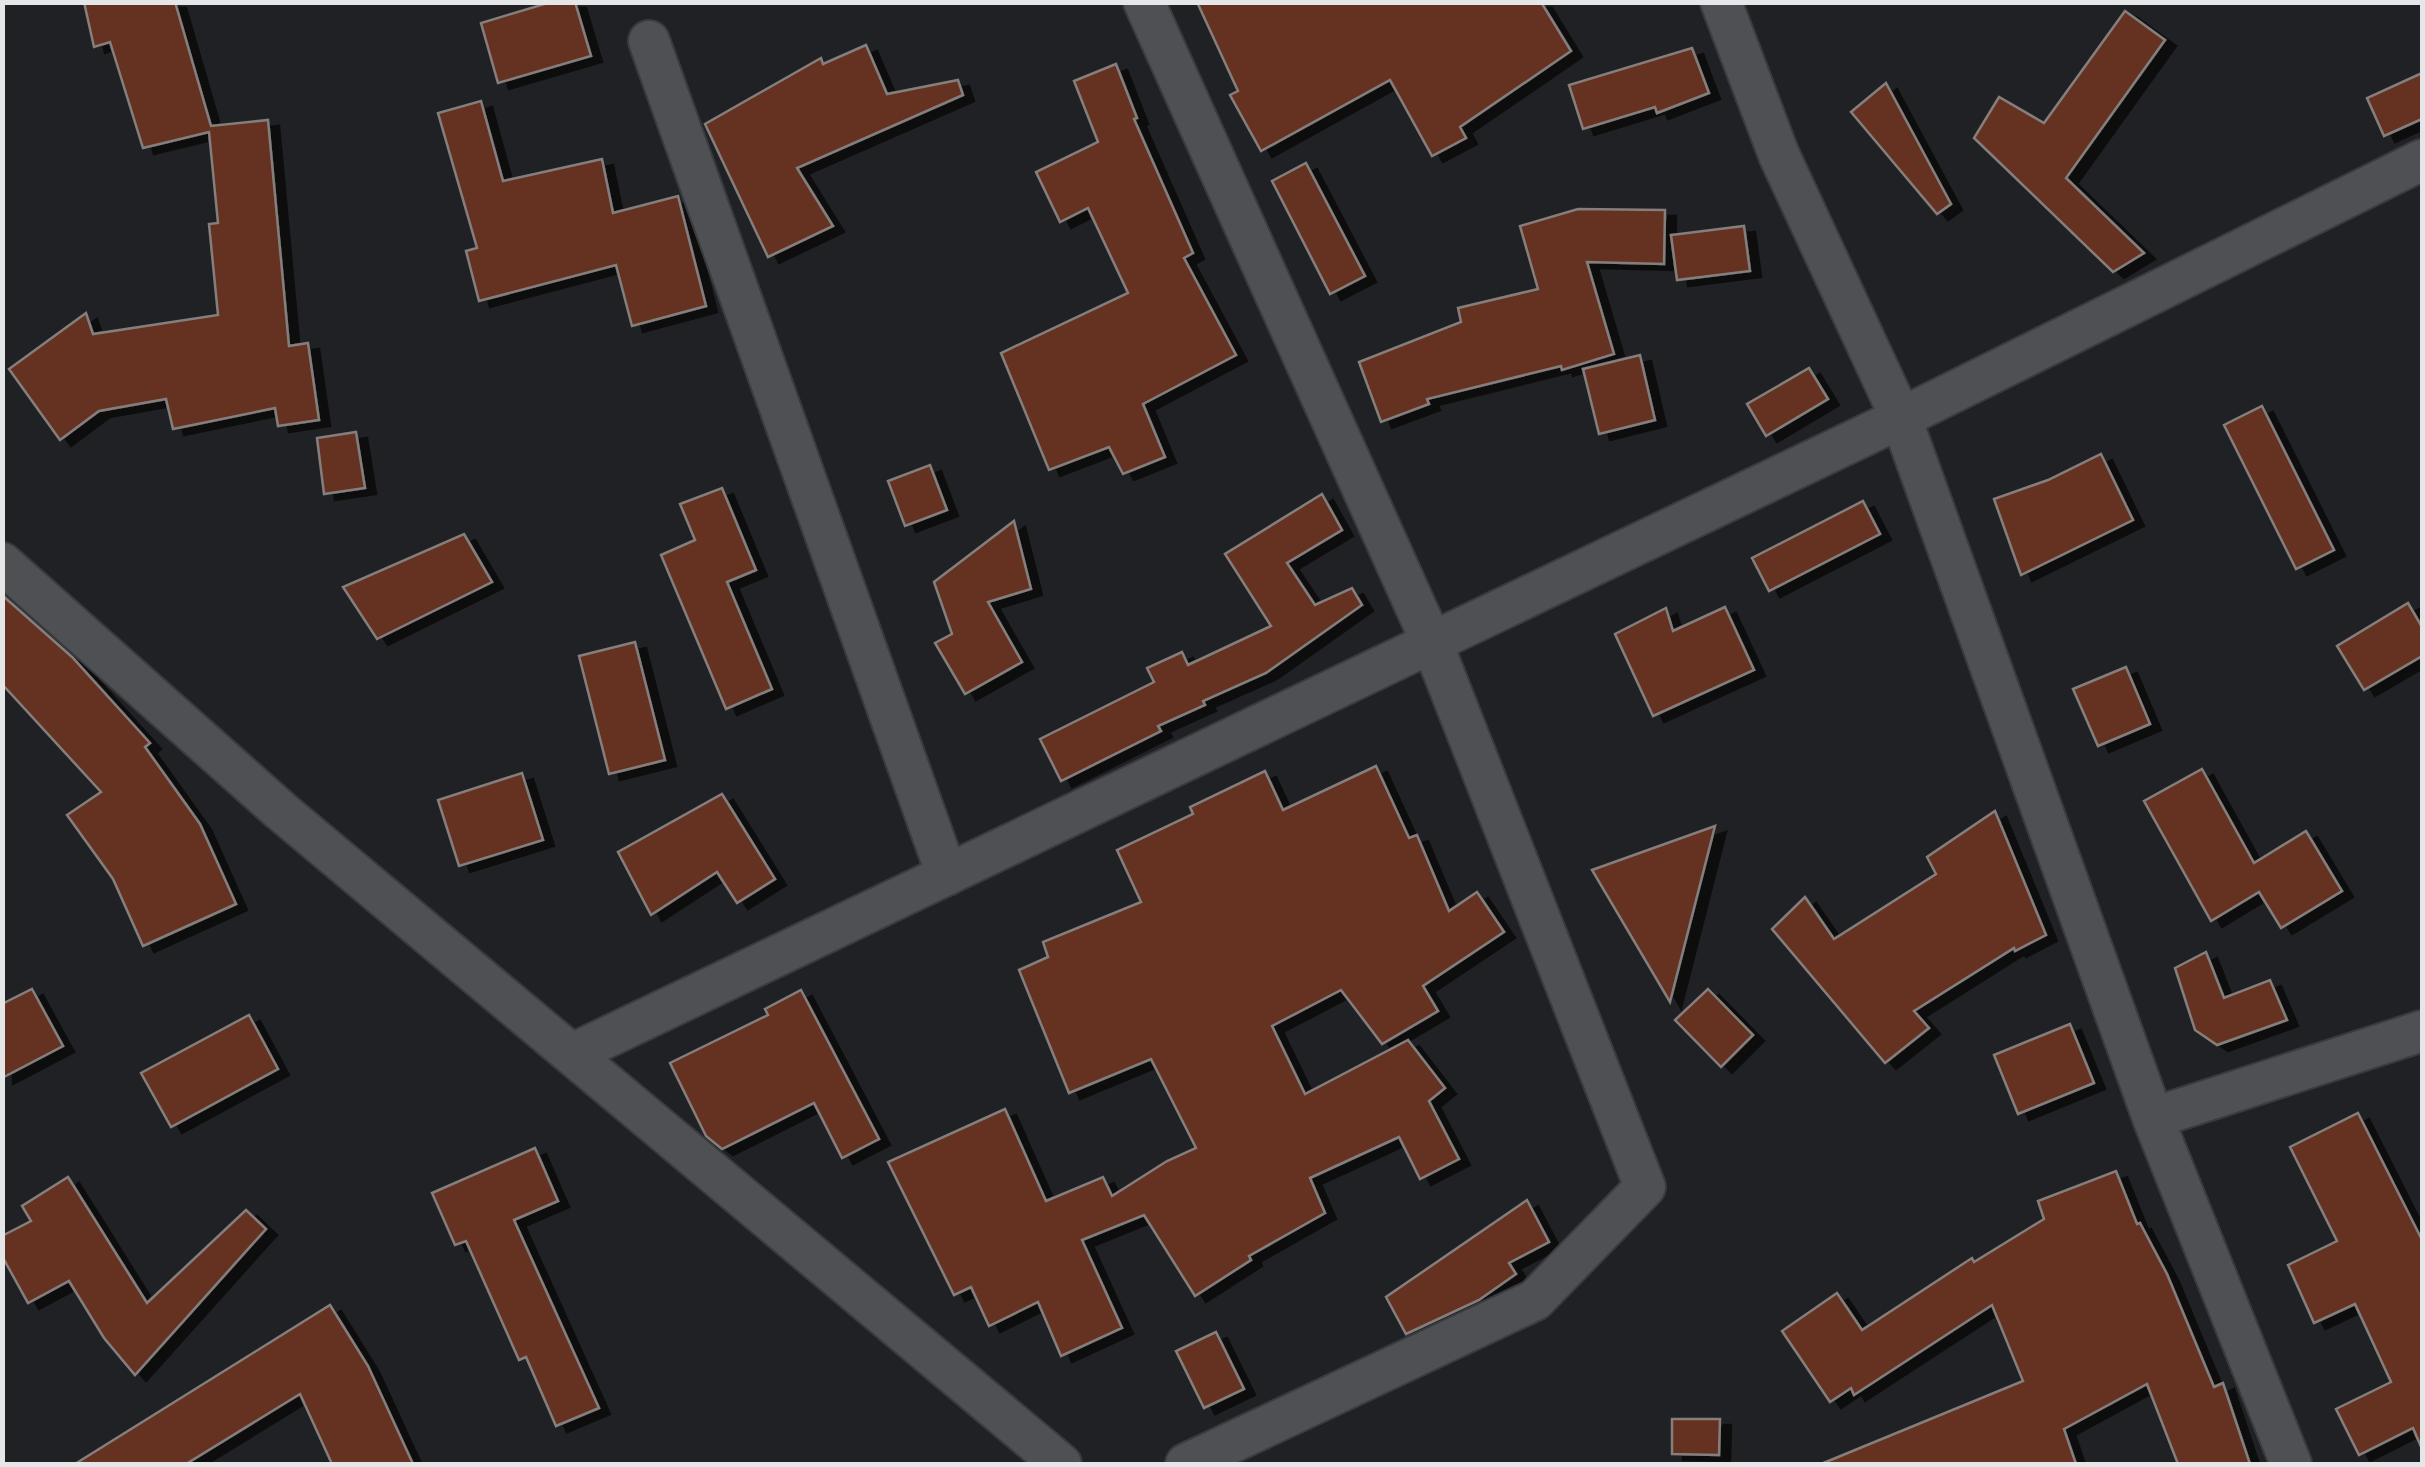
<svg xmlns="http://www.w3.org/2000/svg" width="2425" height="1467" font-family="Arial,sans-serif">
	<defs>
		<filter id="shadow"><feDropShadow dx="11" dy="6" stdDeviation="0" flood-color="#0009"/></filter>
	</defs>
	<rect width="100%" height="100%" fill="#202124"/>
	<g fill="#653123" stroke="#847f7d" stroke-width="2.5" filter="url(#shadow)">
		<polygon points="84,2 175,2 211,126 268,120 289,346 308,343 319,420 278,426 275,408 173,429 166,399 99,411 60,440 9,369 86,313 93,334 218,315 209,224 218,223 209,132 143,148 110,42 94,47"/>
		<polygon points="551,2 575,2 591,56 498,83 481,23"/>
		<polygon points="1197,2 1541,2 1571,51 1460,127 1466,138 1432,156 1390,80 1261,151 1230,95 1238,91"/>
		<polygon points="2125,11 2165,40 2066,178 2144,253 2113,272 1974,138 1999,97 2044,123"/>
		<polygon points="866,45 887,94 958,80 963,95 797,168 833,226 768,257 705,124 821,58 823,64"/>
		<polygon points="1692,48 1709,93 1657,113 1655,107 1583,129 1569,85"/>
		<polygon points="1116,64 1137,118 1134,119 1193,253 1184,258 1236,355 1143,404 1165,457 1123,474 1109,447 1049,470 1001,353 1128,293 1088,208 1060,222 1036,172 1098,142 1074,81"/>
		<polygon points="2422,73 2422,119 2384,136 2367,98"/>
		<polygon points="1886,83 1951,204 1937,214 1851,112"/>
		<polygon points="481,101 503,181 602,159 613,213 678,196 706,306 632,326 616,265 479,301 466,251 477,248 438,113"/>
		<polygon points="1306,163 1365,276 1330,294 1272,181"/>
		<polygon points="1578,209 1665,210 1664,264 1587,262 1614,354 1562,370 1561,366 1427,399 1429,404 1381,422 1359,362 1461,322 1458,308 1538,289 1520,226"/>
		<polygon points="1744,226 1750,271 1677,280 1671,235"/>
		<polygon points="1640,355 1655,420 1599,434 1583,369"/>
		<polygon points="1809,368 1828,399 1766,436 1747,404"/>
		<polygon points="2262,406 2334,550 2296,569 2224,425"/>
		<polygon points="356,432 365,488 324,494 317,438"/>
		<polygon points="2101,454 2133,520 2021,575 1994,499 2048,480"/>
		<polygon points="930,465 947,510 905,526 888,481"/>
		<polygon points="722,488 756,570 727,582 772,689 726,709 661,555 695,540 680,504"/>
		<polygon points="1322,494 1342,530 1287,563 1315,605 1352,588 1362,605 1266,673 1203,701 1205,705 1158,726 1161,731 1061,781 1040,739 1154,682 1147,668 1182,652 1188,665 1271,626 1225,554"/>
		<polygon points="1863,501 1880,534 1769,591 1752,558"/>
		<polygon points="1014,521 1031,589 988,602 1022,662 965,694 935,643 952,634 934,582"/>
		<polygon points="464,534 492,582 377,639 343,587"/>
		<polygon points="2,595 72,657 150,743 145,747 200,824 236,904 143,946 113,879 67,815 101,792 2,684"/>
		<polygon points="2408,603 2422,627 2422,656 2364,690 2337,646"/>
		<polygon points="1725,607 1754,670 1653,716 1615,634 1666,608 1673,631"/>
		<polygon points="635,642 665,760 609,774 579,656"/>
		<polygon points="2126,667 2150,724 2098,746 2073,689"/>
		<polygon points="1376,766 1409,838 1417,835 1449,911 1477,892 1504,932 1423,986 1438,1011 1382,1044 1341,990 1272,1026 1305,1094 1408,1040 1445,1088 1429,1101 1459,1159 1420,1179 1399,1137 1310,1178 1325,1213 1249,1256 1251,1260 1195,1296 1144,1215 1082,1240 1122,1328 1061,1356 1038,1302 989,1326 971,1287 954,1295 888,1162 1005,1109 1046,1201 1103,1177 1112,1196 1167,1161 1196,1148 1151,1059 1069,1093 1019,970 1048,957 1043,942 1141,902 1117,850 1193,814 1190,807 1265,771 1283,810"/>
		<polygon points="2202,769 2254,863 2306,831 2342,891 2281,928 2259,892 2211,921 2144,801"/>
		<polygon points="522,773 543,840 459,866 438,800"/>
		<polygon points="722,794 775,879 737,903 717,872 651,915 618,852"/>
		<polygon points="1995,811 2046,935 2015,951 2014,948 1914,1011 1929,1028 1885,1063 1772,929 1805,897 1834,939 1936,874 1927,857"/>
		<polygon points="1715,826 1670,1002 1592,870"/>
		<polygon points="2206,952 2224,998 2270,980 2287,1020 2217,1045 2195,1030 2175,968"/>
		<polygon points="32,989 63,1046 2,1078 2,1004"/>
		<polygon points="1708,989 1753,1035 1721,1067 1675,1020"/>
		<polygon points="801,990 879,1139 842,1158 814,1103 722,1149 706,1136 670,1063 768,1015 765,1009"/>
		<polygon points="249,1015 278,1069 171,1127 141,1073"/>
		<polygon points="2070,1024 2094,1083 2018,1114 1994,1055"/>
		<polygon points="2358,1113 2422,1240 2422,1449 2413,1428 2359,1455 2336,1409 2391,1382 2355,1304 2314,1323 2288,1265 2337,1241 2290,1147"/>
		<polygon points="535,1148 558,1201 514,1220 599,1408 556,1426 526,1357 519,1360 466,1241 455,1245 432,1193"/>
		<polygon points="2116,1171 2137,1224 2140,1223 2167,1274 2214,1387 2223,1383 2250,1464 2178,1464 2147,1384 2064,1429 2076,1464 1821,1464 2023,1381 1992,1305 1854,1395 1851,1388 1830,1402 1782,1331 1837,1293 1862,1330 1972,1258 1974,1262 2044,1219 2038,1201"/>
		<polygon points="68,1177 147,1303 246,1210 266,1229 135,1375 104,1338 69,1281 28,1303 2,1256 2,1236 31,1221 22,1206"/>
		<polygon points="1527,1200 1549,1242 1509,1263 1516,1274 1479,1300 1406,1334 1386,1297"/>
		<polygon points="330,1305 368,1366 413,1464 332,1464 300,1394 186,1464 75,1464"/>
		<polygon points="1216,1332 1244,1389 1204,1408 1176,1351"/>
		<polygon points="1672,1419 1720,1419 1719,1455 1672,1454"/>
	</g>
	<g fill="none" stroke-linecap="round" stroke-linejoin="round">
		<defs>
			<g id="minor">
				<polyline points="1144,2 1432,643 1645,1187 1535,1300 1186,1464"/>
				<polyline points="1721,2 1779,155 1901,418 2153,1118 2291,1464"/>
				<polyline points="649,41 947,875"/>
				<polyline points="2,563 281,811 1061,1464"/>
				<polyline points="572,1054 1901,418 2422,160"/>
				<polyline points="2153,1118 2422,1031"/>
			</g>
		</defs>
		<use href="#minor" stroke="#393b3e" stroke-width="44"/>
		<use href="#minor" stroke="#4e5053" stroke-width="40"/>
	</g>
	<rect width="2425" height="1467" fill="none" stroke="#e5e6e8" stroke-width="10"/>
</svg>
